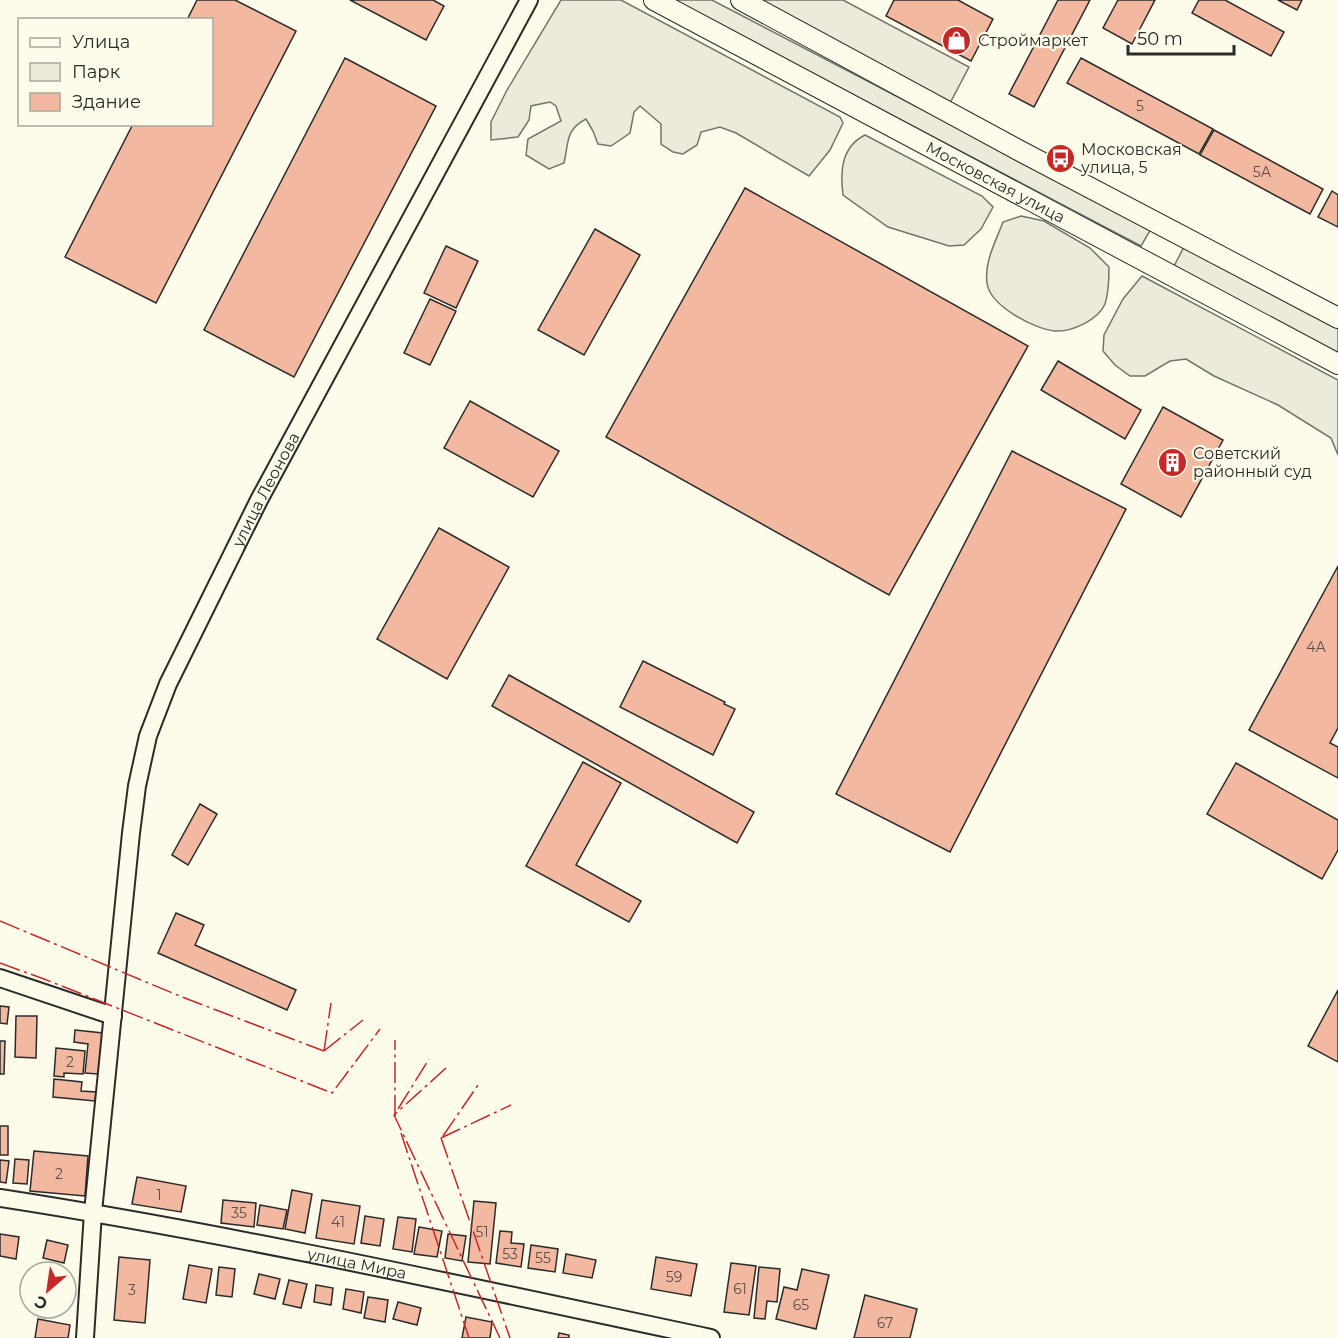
<svg xmlns="http://www.w3.org/2000/svg" width="1338" height="1338" font-family="Montserrat,sans-serif">
	<rect width="100%" height="100%" fill="#fdfbea"/>
	<g fill="#ecebdb" stroke="#74746e" stroke-width="1.5">
		<path d="M561,0H621L840,117L843,123L830,150L809,176L736,133L720,127L701,132L697,145L683,154L673,152L661,144V124L640,106L634,112L630,133L611,146L598,144L593,131L586,119C565,130 569,142 564,163L549,169L526,155L528,139L561,121L556,106L550,102L531,106L529,120L518,137L491,140V122L507,90Z"/>
		<polygon points="673,0 712,0 1151,229 1141,246"/>
		<path d="M865,135L982,196L993,207L981,229L964,245L949,246L888,227L843,195C840,172 841,147 865,135Z"/>
		<path d="M1021,216L1044,221L1090,248L1109,267C1109,279 1109,292 1105,304C1098,320 1072,332 1055,331C1034,329 990,306 987,283C984,262 996,241 1003,222Z"/>
		<polygon points="1185,245 1338,326 1338,355 1173,268"/>
		<polygon points="1142,276 1338,380 1338,455 1331,438 1278,405 1214,376 1186,359 1170,361 1145,376 1130,376 1115,365 1103,351 1104,335 1123,299"/>
	</g>
	<polygon fill="#eceadb" stroke="#74746e" stroke-width="1.5" points="762,0 843,0 969,67 949,105"/>
	<g fill="#f2b8a0" stroke="#2b2b2b" stroke-width="1.5">
		<polygon points="197,0 235,0 296,31 156,303 65,257 133,124 212,124 212,20 187,20"/>
		<polygon points="350,0 433,0 444,6 426,40"/>
		<polygon points="894,0 958,0 993,19 971,61 886,16"/>
		<polygon points="1058,0 1090,0 1034,107 1009,94"/>
		<polygon points="1118,0 1155,0 1132,44 1103,28"/>
		<polygon points="1199,0 1225,0 1284,32 1271,56 1192,13"/>
		<polygon points="1278,0 1302,0 1297,10"/>
		<polygon points="345,58 436,106 294,377 204,330"/>
		<polygon points="1081,58 1213,129 1199,154 1067,83"/>
		<polygon points="1214,130 1323,189 1310,214 1200,155"/>
		<polygon points="745,188 1028,346 889,595 606,437"/>
		<polygon points="1332,191 1338,195 1338,227 1318,217"/>
		<polygon points="595,229 640,255 584,355 538,330"/>
		<polygon points="446,246 478,261 456,308 424,293"/>
		<polygon points="430,299 456,311 430,365 404,353"/>
		<polygon points="1058,361 1141,410 1125,439 1041,390"/>
		<polygon points="470,401 559,451 533,497 444,448"/>
		<polygon points="1163,407 1223,440 1181,517 1121,484"/>
		<polygon points="1012,451 1126,509 950,852 836,794"/>
		<polygon points="439,528 509,567 447,679 377,639"/>
		<polygon points="1338,566 1338,728 1330,743 1338,747 1338,778 1249,730"/>
		<polygon points="643,661 725,702 724,704 735,709 713,755 620,707"/>
		<polygon points="509,675 754,812 737,843 492,706"/>
		<polygon points="583,762 621,783 576,865 641,901 629,922 526,866"/>
		<polygon points="1236,763 1338,820 1338,850 1322,879 1207,814"/>
		<polygon points="200,804 217,814 188,865 172,855"/>
		<polygon points="176,913 204,925 195,945 296,990 287,1010 158,953"/>
		<polygon points="1338,990 1338,1062 1308,1046"/>
		<polygon points="0,1006 9,1007 7,1024 0,1023"/>
		<polygon points="16,1016 37,1016 36,1058 15,1057"/>
		<polygon points="75,1030 103,1033 98,1074 85,1073 88,1044 74,1042"/>
		<polygon points="0,1041 5,1041 4,1074 0,1074"/>
		<polygon points="56,1048 85,1051 83,1074 64,1073 64,1077 54,1076"/>
		<polygon points="54,1079 82,1082 81,1091 96,1092 95,1101 53,1097"/>
		<rect x="0" y="1126" width="8" height="29"/>
		<polygon points="34,1151 88,1156 85,1196 30,1191"/>
		<polygon points="15,1159 29,1160 27,1184 13,1183"/>
		<polygon points="0,1160 9,1161 6,1183 0,1182"/>
		<polygon points="137,1177 186,1186 181,1212 132,1204"/>
		<polygon points="292,1190 312,1194 305,1233 285,1229"/>
		<polygon points="223,1200 256,1203 254,1227 221,1223"/>
		<polygon points="322,1200 360,1206 354,1244 316,1238"/>
		<polygon points="474,1201 496,1203 490,1264 468,1262"/>
		<polygon points="260,1205 287,1210 283,1229 257,1225"/>
		<polygon points="365,1216 384,1219 380,1246 361,1243"/>
		<polygon points="398,1217 416,1219 412,1252 393,1249"/>
		<polygon points="419,1227 442,1231 437,1257 414,1254"/>
		<polygon points="500,1231 512,1232 511,1243 524,1244 521,1267 496,1263"/>
		<polygon points="0,1234 19,1237 16,1259 0,1256"/>
		<polygon points="448,1234 466,1236 462,1261 445,1258"/>
		<polygon points="47,1240 68,1245 64,1263 43,1258"/>
		<polygon points="531,1245 558,1249 555,1272 528,1268"/>
		<polygon points="566,1254 596,1260 592,1278 563,1273"/>
		<polygon points="119,1257 150,1260 145,1323 114,1320"/>
		<polygon points="656,1257 697,1264 691,1296 651,1289"/>
		<polygon points="731,1263 756,1266 749,1315 724,1312"/>
		<polygon points="189,1265 212,1269 206,1303 183,1299"/>
		<polygon points="219,1267 235,1269 232,1297 216,1295"/>
		<polygon points="759,1267 780,1269 777,1302 767,1301 765,1319 754,1318"/>
		<polygon points="802,1269 829,1275 816,1329 776,1319 784,1287 797,1290"/>
		<polygon points="259,1274 280,1279 275,1299 254,1294"/>
		<polygon points="289,1280 307,1284 301,1308 283,1304"/>
		<polygon points="316,1285 333,1288 331,1305 314,1302"/>
		<polygon points="346,1289 364,1292 361,1313 343,1309"/>
		<polygon points="865,1295 917,1309 910,1338 854,1338"/>
		<polygon points="368,1297 388,1300 385,1322 364,1318"/>
		<polygon points="398,1302 421,1308 417,1325 393,1319"/>
		<polygon points="466,1317 492,1322 490,1338 462,1338"/>
		<polygon points="38,1319 70,1325 68,1338 35,1338"/>
		<polygon points="559,1333 569,1335 569,1338 558,1338"/>
	</g>
	<g fill="none" stroke-linecap="round" stroke-linejoin="round">
		<defs>
			<g id="minor">
				<polyline points="0,978 113,1016"/>
				<path id="s1" d="M0,1198C239,1235 475,1288 711,1338"/>
				<path id="s2" d="M85,1338L93,1212L131,833L137,786L148,736L168,684L259,500L529,0"/>
			</g>
			<g id="major">
				<path id="s3" d="M654,0L1338,364"/>
				<polyline points="741,0 1022,152 1338,318"/>
			</g>
		</defs>
		<use href="#minor" stroke="#2b2b2b" stroke-width="20"/>
		<use href="#major" stroke="#2b2b2b" stroke-width="22"/>
		<use href="#minor" stroke="#fdfbea" stroke-width="16"/>
		<use href="#major" stroke="#fdfbea" stroke-width="20"/>
		<g stroke="#c62828" stroke-width="1.5" stroke-dasharray="21 4.5 3 4.5" stroke-linecap="butt">
			<polyline points="0,921 182,997 324,1051"/>
			<polyline points="0,963 44,979 332,1093 380,1029"/>
			<polyline points="324,1051 363,1020"/>
			<polyline points="324,1051 331,1003"/>
			<polyline points="446,1068 394,1115 500,1338"/>
			<polyline points="398,1109 429,1059"/>
			<polyline points="395,1116 395,1040"/>
			<polyline points="401,1133 469,1338"/>
			<polyline points="443,1136 478,1085"/>
			<polyline points="441,1138 510,1338"/>
			<polyline points="441,1138 511,1105"/>
		</g>
	</g>
	<defs>
		<symbol id="shop-disc" viewBox="-11 -11 22 22"><circle r="9.5" fill="#c62828" stroke="#fdfbea"/><path d="M-5-2.5h2.3a2.7 3.5 0 0 1 5.4 0H5L5.5 6h-11ZM-1.5-2.5h3a1.5 2.3 0 0 0-3 0Z" fill="#fff"/></symbol>
		<symbol id="bus-disc" viewBox="-11 -11 22 22"><circle r="9.5" fill="#c62828" stroke="#fdfbea"/><path d="M-5-6H5V4H4V6H2V4H-2V6H-4V4H-5ZM-3.5-4V0h7V-4ZM-3.5 1.2v1.5H-2V1.2ZM2 1.2v1.5H3.5V1.2Z" fill="#fff"/></symbol>
		<symbol id="building-disc" viewBox="-11 -11 22 22"><circle r="9.5" fill="#c62828" stroke="#fdfbea"/><path d="M-4-6H4V6H1V3H-1V6H-4ZM-2.5-4.3h1.7v1.8h-1.7ZM.8-4.3h1.7v1.8H.8ZM-2.5-1h1.7V.8h-1.7ZM.8-1h1.7V.8H.8Z" fill="#fff"/></symbol>
	</defs>
	<g fill-rule="evenodd">
		<use href="#shop-disc" x="940" y="24" width="33" height="33"/>
		<use href="#bus-disc" x="1044" y="142" width="33" height="33"/>
		<use href="#building-disc" x="1156" y="446" width="33" height="33"/>
	</g>
	<g text-anchor="middle" stroke-width="4.5" stroke-linejoin="round" paint-order="stroke">
		<g font-size="14" fill="#5d4e48">
			<text x="1140" y="111">5</text>
			<text x="1262" y="177">5А</text>
			<text x="1316" y="652">4А</text>
			<text x="70" y="1067">2</text>
			<text x="59" y="1179">2</text>
			<text x="159" y="1200">1</text>
			<text x="239" y="1218">35</text>
			<text x="338" y="1227">41</text>
			<text x="482" y="1237">51</text>
			<text x="510" y="1259">53</text>
			<text x="543" y="1263">55</text>
			<text x="674" y="1282">59</text>
			<text x="740" y="1294">61</text>
			<text x="132" y="1295">3</text>
			<text x="801" y="1310">65</text>
			<text x="885" y="1328">67</text>
		</g>
		<g font-size="16" fill="#2b2b2b" stroke="#fdfbea" text-anchor="start">
			<text x="978" y="46">Строймаркет</text>
			<text x="1081" y="155">Московская<tspan x="1081" dy="18">улица, 5</tspan></text>
			<text x="1193" y="459">Советский<tspan x="1193" dy="18">районный суд</tspan></text>
		</g>
		<g font-size="16" fill="#2b2b2b" stroke="#fdfbea">
			<text dy="6" stroke="none"><textPath href="#s3" startOffset="387">Московская улица</textPath></text>
			<text dy="6" stroke="none"><textPath href="#s2" startOffset="879">улица Леонова</textPath></text>
			<text dy="6" stroke="none"><textPath href="#s1" startOffset="363">улица Мира</textPath></text>
		</g>
	</g>
	<rect x="18" y="18" width="195" height="108" fill="#fdfbea" stroke="#a9a89e" stroke-width="1.5"/>
	<rect x="30" y="38" width="30" height="9" fill="#fdfbea" stroke="#a9a89e" stroke-width="1.5"/>
	<text x="72" y="48" font-size="18" fill="#2b2b2b">Улица</text>
	<rect x="30" y="63" width="30" height="18" fill="#ecebdb" stroke="#a9a89e" stroke-width="1.5"/>
	<text x="72" y="78" font-size="18" fill="#2b2b2b">Парк</text>
	<rect x="30" y="93" width="30" height="18" fill="#f2b8a0" stroke="#a9a89e" stroke-width="1.5"/>
	<text x="72" y="108" font-size="18" fill="#2b2b2b">Здание</text>
	<g transform="translate(48 1290) rotate(209)"><circle r="28" fill="#fdfbea" stroke="#a9a89e" stroke-width="1.5"/>
	<path d="M0-4.5L10 22L0 15L-10 22Z" fill="#c62828"/>
	<text y="-9" font-size="16" font-weight="bold" text-anchor="middle" fill="#2b2b2b">С</text>
	</g>
	<path d="M1128 45v9h106v-9" fill="none" stroke="#2b2b2b" stroke-width="3"/>
	<text x="1137" y="45" font-size="18" fill="#2b2b2b" stroke="#fdfbea" stroke-width="4.5" paint-order="stroke">50 m</text>
</svg>
